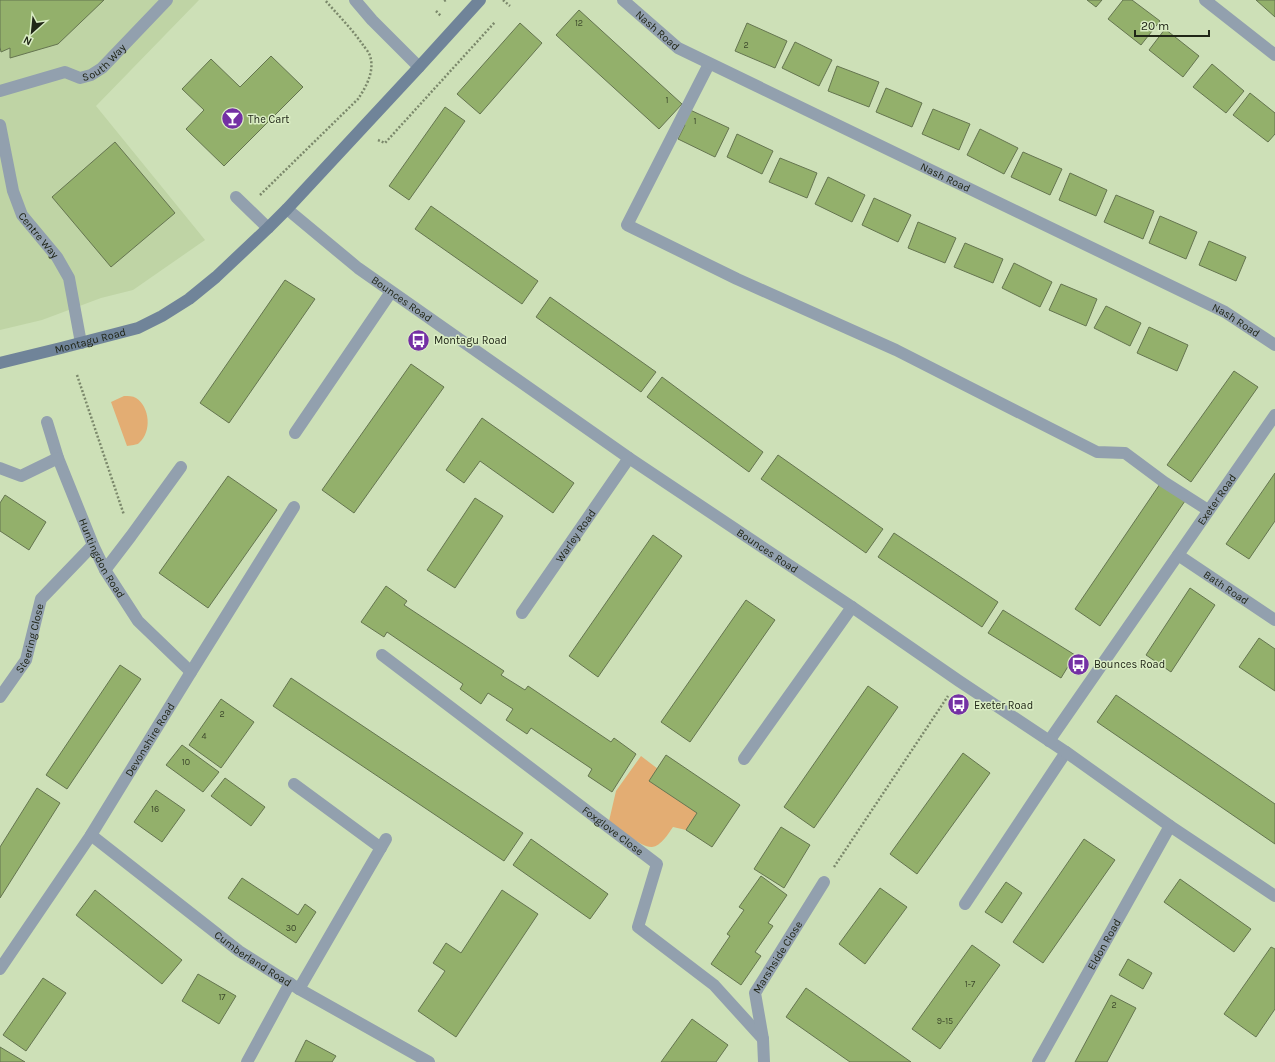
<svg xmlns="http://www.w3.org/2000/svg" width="1275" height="1062" font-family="Karla,sans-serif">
	<rect width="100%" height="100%" fill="#cde0b7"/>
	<polygon fill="#bfd4a5" points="0,0 199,0 96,106 205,240 133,290 101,298 42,320 0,330"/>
	<g fill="#e3ad73">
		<path d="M124,396C128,396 133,396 136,398C150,407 152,432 139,443C137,445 131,445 127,446L111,402Z"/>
		<path d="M641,756L658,769L649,781L697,813L686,830L673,827C668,834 661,846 652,847C642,848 618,828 609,821L616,791Z"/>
	</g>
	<g fill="#93b06b" stroke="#657550">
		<polygon points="0,0 104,0 58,44 10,58 10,48 1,52 0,47"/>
		<polygon points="1087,0 1102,0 1096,7"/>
		<polygon points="1123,0 1132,0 1160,21 1141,45 1108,19"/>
		<polygon points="1256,0 1275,0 1275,17"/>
		<polygon points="579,10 682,104 659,129 556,35"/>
		<polygon points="520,23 542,43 480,114 457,94"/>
		<polygon points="747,23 787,41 775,68 735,51"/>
		<polygon points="1165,29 1199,56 1183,77 1149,50"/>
		<polygon points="795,42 832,60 819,86 782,68"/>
		<polygon points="271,56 303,87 224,166 186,129 204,110 182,89 211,59 240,87"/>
		<polygon points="1212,64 1244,91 1226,113 1193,87"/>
		<polygon points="837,66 879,82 869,107 828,91"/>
		<polygon points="886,88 922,103 912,127 876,112"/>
		<polygon points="1250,93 1275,113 1275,134 1268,142 1233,115"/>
		<polygon points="445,107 465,121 409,200 389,186"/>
		<polygon points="688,109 729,128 715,157 678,139 685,125 681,123"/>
		<polygon points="933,109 970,124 959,150 922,134"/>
		<polygon points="980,129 1018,148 1004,174 967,155"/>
		<polygon points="737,134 773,151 762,174 727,157"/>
		<polygon points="115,142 175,213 111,267 52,197"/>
		<polygon points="1023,152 1062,169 1050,195 1011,177"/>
		<polygon points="780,158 817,173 807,198 769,182"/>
		<polygon points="1070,173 1107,190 1096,216 1059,200"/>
		<polygon points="828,177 865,195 852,222 815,204"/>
		<polygon points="1116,195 1154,211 1143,239 1104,222"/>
		<polygon points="874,198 911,215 898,242 862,225"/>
		<polygon points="431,206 538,281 522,304 415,229"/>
		<polygon points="1160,216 1197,232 1186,259 1149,243"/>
		<polygon points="918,222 956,238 945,263 908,248"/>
		<polygon points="1209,241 1246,257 1236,281 1199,265"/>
		<polygon points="965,243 1003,259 993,283 954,267"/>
		<polygon points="1014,263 1052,282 1040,307 1002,288"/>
		<polygon points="285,280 315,299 229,423 200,403"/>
		<polygon points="1061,284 1097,299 1086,326 1049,310"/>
		<polygon points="550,297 656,372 641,392 536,317"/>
		<polygon points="1106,306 1141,323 1130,346 1094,328"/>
		<polygon points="1149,327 1188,345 1177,371 1137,353"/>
		<polygon points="411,364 444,387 354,513 322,490"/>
		<polygon points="1234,371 1258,387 1191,482 1167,465"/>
		<polygon points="662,377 763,452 749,472 647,397"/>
		<polygon points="482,418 574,483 553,513 480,461 464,483 446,470"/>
		<polygon points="778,455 883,529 866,553 761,479"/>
		<polygon points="1275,473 1275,521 1249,559 1226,544"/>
		<polygon points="228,476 277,510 208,608 159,573"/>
		<polygon points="1162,481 1187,498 1100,626 1075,609"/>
		<polygon points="5,495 46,522 29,550 0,531 0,503"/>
		<polygon points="475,498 503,516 455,588 427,570"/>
		<polygon points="894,533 998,602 982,627 878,557"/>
		<polygon points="653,535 682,556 598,677 569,656"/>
		<polygon points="386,586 407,601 404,605 504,671 501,675 525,690 528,686 611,742 614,738 636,754 612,792 588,776 592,769 531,728 527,734 506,720 513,709 488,693 481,704 460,689 463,684 387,632 384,637 361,622"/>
		<polygon points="1190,588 1215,605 1171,672 1146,655"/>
		<polygon points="746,600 775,620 690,742 661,722"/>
		<polygon points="1003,610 1075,655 1061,678 988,633"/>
		<polygon points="1259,638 1275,649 1275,691 1239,667"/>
		<polygon points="120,665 141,679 67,789 46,775"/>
		<polygon points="291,678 523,833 504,861 273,706"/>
		<polygon points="868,686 898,707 814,828 784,807"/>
		<polygon points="1116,695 1275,804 1275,844 1097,722"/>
		<polygon points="221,699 254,722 221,768 189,745"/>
		<polygon points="182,745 219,772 203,792 166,765"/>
		<polygon points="963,753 990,773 917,874 890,854"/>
		<polygon points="666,755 740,805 712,847 686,830 697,813 649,781"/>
		<polygon points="225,778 265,807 251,826 211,796"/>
		<polygon points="37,788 60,803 0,898 0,847"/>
		<polygon points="156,790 185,810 162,842 134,822"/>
		<polygon points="781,827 810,845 784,888 754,869"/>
		<polygon points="531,839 608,894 590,919 513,865"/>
		<polygon points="1084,839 1115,860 1043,963 1013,942"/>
		<polygon points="761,876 787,895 768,923 773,926 755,952 761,956 741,985 711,964 730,936 727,934 744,910 739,907"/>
		<polygon points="242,878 298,915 305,904 316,912 296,943 228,898"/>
		<polygon points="1180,879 1251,929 1234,952 1164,902"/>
		<polygon points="1006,882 1022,893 1002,923 985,912"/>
		<polygon points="880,888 907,907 865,964 839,944"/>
		<polygon points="95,890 182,960 162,984 76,915"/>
		<polygon points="502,890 538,914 456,1037 418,1011 445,971 433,963 446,943 461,953"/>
		<polygon points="972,945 1000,965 940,1049 912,1029"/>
		<polygon points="1271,947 1275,949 1275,1009 1256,1037 1224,1014"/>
		<polygon points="1128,959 1152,973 1143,989 1119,975"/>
		<polygon points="198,974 236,996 219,1024 182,1001"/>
		<polygon points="43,978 66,993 26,1051 3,1035"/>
		<polygon points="806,988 911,1062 850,1062 786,1017"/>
		<polygon points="1111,995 1136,1008 1107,1062 1075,1062"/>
		<polygon points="692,1019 728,1045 716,1062 661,1062"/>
		<polygon points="306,1040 336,1056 332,1062 295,1062"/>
		<polygon points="0,1047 25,1062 0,1062"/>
	</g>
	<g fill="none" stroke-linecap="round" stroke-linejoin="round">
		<g stroke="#7b886b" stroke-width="2.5" stroke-dasharray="2 2" stroke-linecap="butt">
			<polyline points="503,0 510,6"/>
			<polyline points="444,1 446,0"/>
			<polyline points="436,11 441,16"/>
			<polyline points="378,140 385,143 495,22"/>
			<path d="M260,195L358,99C366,87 375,71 370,56C369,52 365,48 363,45C352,29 338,15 325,0"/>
			<polyline points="77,375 124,515"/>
			<polyline points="834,867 948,696"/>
		</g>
		<g stroke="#92a0ae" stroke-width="12">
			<polyline points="709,64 627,225 737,279 896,350 1097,452 1125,453 1164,482 1208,510"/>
			<polyline points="236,197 268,228"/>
			<polyline points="295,433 391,292"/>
			<polyline points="105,570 131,536 181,467"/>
			<polyline points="744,759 852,607"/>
			<polyline points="294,784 381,848"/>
			<polyline points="965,904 1066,752"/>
		</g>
		<g stroke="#92a0ae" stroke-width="12">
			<path id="s1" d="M623,0L678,48L1225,312L1275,345"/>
			<polyline points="1205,0 1275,55"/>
			<path id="s2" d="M0,91L65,72L80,78L91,75L102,68L167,0"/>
			<path id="s3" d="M0,125L13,191L22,215L57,257L69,278L81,343"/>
			<path id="s4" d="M47,422L58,458L93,545L105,570L138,621L191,672"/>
			<polyline points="0,468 21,476 58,458"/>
			<path id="s5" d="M1178,555L1275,620"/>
			<path id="s6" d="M522,613L629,458"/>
			<path id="s7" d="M382,655L657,864L638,927L714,985L763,1039"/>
			<path id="s8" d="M0,697L26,660L41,599L93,545"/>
			<path id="s9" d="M1049,741L1275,415"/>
			<path id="s10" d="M91,835L239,951L299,989L429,1062"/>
			<path id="s11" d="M0,969L91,835L191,672L294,507"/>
			<polyline points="299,989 386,839"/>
			<polyline points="247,1062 290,983"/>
			<path id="s12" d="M764,1062L763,1039L755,993L824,882"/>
			<path id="s13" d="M1038,1062L1170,826"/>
		</g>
		<g stroke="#92a0ae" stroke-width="12">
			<polyline points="355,0 372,20 419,67"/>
			<path id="s14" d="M287,209L358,268L629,458L852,607L959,681L1066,752L1170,826L1275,896"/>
		</g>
		<path stroke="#708499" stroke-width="12" id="s15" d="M0,363L61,348L138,328L162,316L189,299L216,277L268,228L287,209L419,67L480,0"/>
	</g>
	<defs>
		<symbol id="bar-disc" viewBox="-11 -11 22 22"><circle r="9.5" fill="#7430a4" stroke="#daedc4"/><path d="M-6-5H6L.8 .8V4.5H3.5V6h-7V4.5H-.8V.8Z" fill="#fff"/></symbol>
		<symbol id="bus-disc" viewBox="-11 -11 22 22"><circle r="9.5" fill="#7430a4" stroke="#daedc4"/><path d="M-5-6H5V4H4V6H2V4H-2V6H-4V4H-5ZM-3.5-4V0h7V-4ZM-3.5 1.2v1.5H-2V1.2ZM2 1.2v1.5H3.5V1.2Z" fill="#fff"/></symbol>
	</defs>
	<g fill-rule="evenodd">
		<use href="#bar-disc" x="220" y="106" width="25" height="25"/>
		<use href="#bus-disc" x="406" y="328" width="25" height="25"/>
		<use href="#bus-disc" x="1066" y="652" width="25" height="25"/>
		<use href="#bus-disc" x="946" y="692" width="25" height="25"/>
	</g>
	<g text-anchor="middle" stroke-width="3" stroke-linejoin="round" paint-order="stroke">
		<g font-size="9" fill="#3d482c">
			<text x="579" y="26">12</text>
			<text x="746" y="48">2</text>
			<text x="667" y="103">1</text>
			<text x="695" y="124">1</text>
			<text x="222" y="717">2</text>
			<text x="204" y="739">4</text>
			<text x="186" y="765">10</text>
			<text x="155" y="812">16</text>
			<text x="291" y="931">30</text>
			<text x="970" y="987">1-7</text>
			<text x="222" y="1000">17</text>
			<text x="1114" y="1008">2</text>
			<text x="945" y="1024">9-15</text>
		</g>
		<g font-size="11" fill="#202617" stroke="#daedc4">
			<text dy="4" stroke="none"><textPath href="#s1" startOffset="46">Nash Road</textPath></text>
			<text dy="4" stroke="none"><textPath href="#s2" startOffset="113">South Way</textPath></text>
			<text dy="4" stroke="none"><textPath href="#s1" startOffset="370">Nash Road</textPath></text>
			<text dy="4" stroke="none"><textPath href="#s3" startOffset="119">Centre Way</textPath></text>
			<text dy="4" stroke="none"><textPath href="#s14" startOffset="146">Bounces Road</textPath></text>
			<text dy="4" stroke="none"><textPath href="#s1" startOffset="694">Nash Road</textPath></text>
			<text dy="4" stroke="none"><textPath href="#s15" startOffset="93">Montagu Road</textPath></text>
			<text dy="4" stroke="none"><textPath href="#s9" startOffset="294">Exeter Road</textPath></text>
			<text dy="4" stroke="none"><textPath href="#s6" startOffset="94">Warley Road</textPath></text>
			<text dy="4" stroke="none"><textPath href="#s14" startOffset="590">Bounces Road</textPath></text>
			<text dy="4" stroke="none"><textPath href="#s4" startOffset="147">Huntingdon Road</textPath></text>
			<text dy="4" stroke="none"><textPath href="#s5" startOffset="58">Bath Road</textPath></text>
			<text dy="4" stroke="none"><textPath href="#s8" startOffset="67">Steering Close</textPath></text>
			<text dy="4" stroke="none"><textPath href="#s11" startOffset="274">Devonshire Road</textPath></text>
			<text dy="4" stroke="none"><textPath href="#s7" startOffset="290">Foxglove Close</textPath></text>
			<text dy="4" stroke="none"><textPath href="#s13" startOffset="135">Eldon Road</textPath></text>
			<text dy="4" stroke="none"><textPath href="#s12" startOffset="112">Marshside Close</textPath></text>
			<text dy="4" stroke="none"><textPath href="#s10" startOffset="204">Cumberland Road</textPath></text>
		</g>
		<g font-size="11" fill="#202617" stroke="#daedc4" text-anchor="start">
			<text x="248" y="123">The Cart</text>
			<text x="434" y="344">Montagu Road</text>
			<text x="1094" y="668">Bounces Road</text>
			<text x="974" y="709">Exeter Road</text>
		</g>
	</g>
	<g transform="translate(32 32) rotate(207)" stroke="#daedc4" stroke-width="3" paint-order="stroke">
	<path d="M0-3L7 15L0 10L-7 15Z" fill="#202617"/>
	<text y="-6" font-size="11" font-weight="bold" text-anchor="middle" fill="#202617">N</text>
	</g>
	<path d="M1135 30v6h74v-6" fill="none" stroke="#202617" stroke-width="2"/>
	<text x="1141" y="30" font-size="12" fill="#202617" stroke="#daedc4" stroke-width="3" paint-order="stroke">20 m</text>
</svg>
